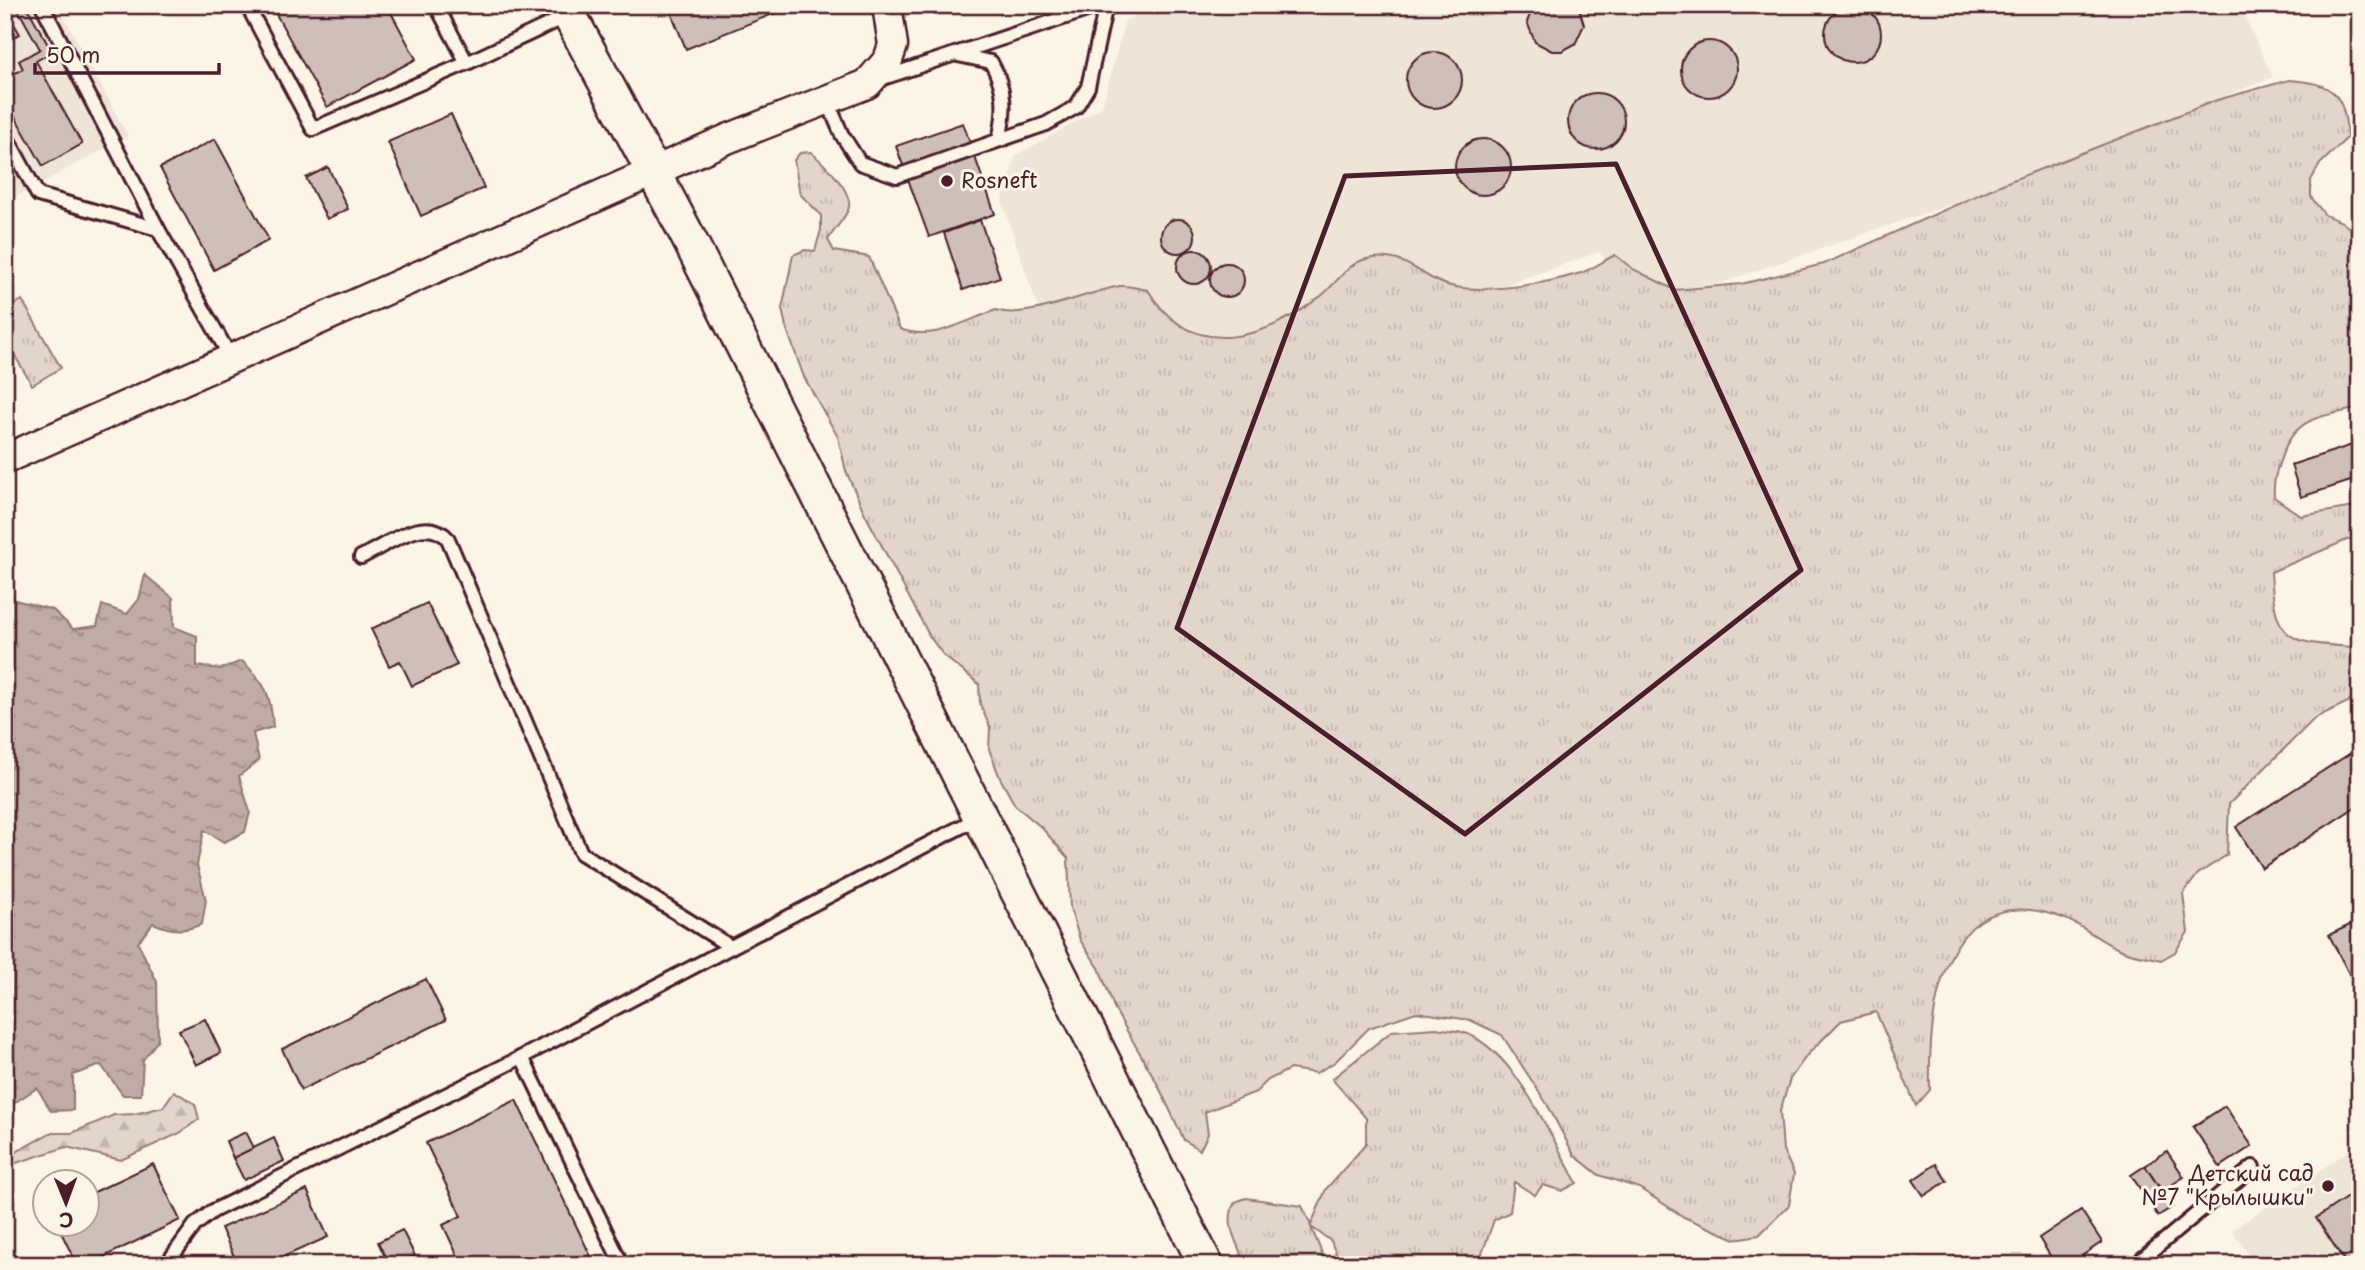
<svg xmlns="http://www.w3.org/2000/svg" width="2365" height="1270" font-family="'Playpen Sans',sans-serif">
	<defs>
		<pattern id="grass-tufts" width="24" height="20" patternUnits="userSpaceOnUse" patternTransform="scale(1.75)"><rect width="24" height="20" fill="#e2d5ca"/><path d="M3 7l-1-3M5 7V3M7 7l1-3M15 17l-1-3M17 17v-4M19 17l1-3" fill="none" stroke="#c3b6ae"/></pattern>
		<pattern id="forest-firs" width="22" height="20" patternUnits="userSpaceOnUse" patternTransform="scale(1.75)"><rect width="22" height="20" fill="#e2d5ca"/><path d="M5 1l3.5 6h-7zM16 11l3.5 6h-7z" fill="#c3b6ae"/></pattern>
		<pattern id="water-ripples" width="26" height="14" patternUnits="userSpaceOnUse" patternTransform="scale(1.75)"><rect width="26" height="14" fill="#c0aca5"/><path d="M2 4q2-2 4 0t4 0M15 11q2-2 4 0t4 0" fill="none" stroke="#9e8b87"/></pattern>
	</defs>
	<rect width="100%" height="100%" fill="#fcf5e5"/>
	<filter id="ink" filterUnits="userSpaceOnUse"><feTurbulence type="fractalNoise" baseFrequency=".0143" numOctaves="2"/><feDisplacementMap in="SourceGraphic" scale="14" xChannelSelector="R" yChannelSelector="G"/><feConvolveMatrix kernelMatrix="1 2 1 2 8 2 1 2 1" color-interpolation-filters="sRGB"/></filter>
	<g filter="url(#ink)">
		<g fill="#eee5d7">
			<polygon points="5,5 58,5 128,136 12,199 5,186"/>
			<polygon points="1162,5 2239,5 2273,77 1969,198 1645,309 1599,252 1446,306 1194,424 1048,337 1002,202 1016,155 1102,107 1125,20"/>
			<polygon points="2360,1143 2360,1265 2256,1265 2232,1230"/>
		</g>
		<g fill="url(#grass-tufts)" stroke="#967a7a" stroke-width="2">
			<path d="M2289,80C2334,83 2345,94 2347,138L2320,164L2311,180V197L2325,215L2342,222L2360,237V408C2320,417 2295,416 2281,458C2276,472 2273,482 2274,497L2301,516L2360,506V538L2347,540L2271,572C2275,643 2288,642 2352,647L2360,660V691L2348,702L2315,718L2229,804L2227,855L2198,874L2183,894L2188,932L2175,952L2161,960C2147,956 2131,955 2119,949C2099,941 2083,925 2063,918C1944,875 1928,1006 1930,1090L1916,1106L1876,1012L1841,1021L1808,1054L1790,1079L1780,1111L1783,1150L1794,1174L1789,1205L1759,1235L1735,1239L1684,1217L1639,1188L1599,1175L1574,1155L1547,1104L1502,1035L1470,1020L1416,1012L1369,1028L1335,1062L1316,1073L1290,1069L1268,1080L1256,1092L1205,1112L1208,1134L1200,1150L1184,1140L1157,1083L1115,1010L1099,968L1080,940L1070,908L1068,858L1042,828L1015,805L1000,778L989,749L990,727L980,704L979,684L944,656L930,637L864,512L846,471L838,437L804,377L786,327L782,309L793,255L805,250L815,251L821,230V215L800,194L794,160L800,153L811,152C823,163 852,189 849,207C847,217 833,230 828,240L834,251L869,257L900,329C933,342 964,321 996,310C1025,321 1090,291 1120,286C1129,285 1139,289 1148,290C1192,363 1264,340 1321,296C1335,285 1348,263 1366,259C1408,250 1421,281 1455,287C1488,293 1545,284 1577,274C1590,271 1603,261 1615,255L1633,269L1675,290L1741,284L1824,264L2000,185L2217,100Z"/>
			<polygon points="22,300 61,368 32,385 5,339 5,310"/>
			<path d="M1436,1028C1446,1030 1459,1030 1468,1034C1518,1056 1551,1138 1577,1183L1562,1191L1543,1185L1535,1195L1514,1182L1510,1212L1494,1220L1478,1265H1340L1331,1241L1311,1227L1327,1265H1245C1238,1242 1223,1225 1235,1202L1246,1198L1302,1206L1311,1225L1326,1189L1366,1144V1118L1332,1079L1392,1031Z"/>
		</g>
		<polygon fill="url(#forest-firs)" stroke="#967a7a" stroke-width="2" points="174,1091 195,1104 199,1119 180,1133 121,1160 66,1147 16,1163 5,1173 5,1154 16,1152 50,1133 72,1133 114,1115 134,1114 163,1107"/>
		<path fill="url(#water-ripples)" stroke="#917474" stroke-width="2" d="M145,575L173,598L174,627L197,636V666L221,669L242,661C266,684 271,694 273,727L253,733L259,760L239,776L250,812L245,832L224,842L204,830L197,865L206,900L202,924C183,932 172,931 153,923L138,943L157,982L158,1040L143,1060L141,1095H123L101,1065L73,1075V1110L51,1111L37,1088L5,1109V587L15,600L53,610L73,629L97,626L102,605L127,614L139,599Z"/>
		<g fill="#cfc0b7" stroke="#4a1f2b" stroke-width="2">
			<polygon points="5,5 26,5 52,52 36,61 82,144 43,166 5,99 5,78 23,69 19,61 40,49 16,6 7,12 20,34 5,41"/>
			<polygon points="271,5 387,5 416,59 327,107"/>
			<polygon points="668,5 795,5 686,49"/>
			<polygon points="1578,5 1584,25 1575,44 1562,51 1552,51 1535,42 1527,22 1534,5"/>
			<circle cx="1853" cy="34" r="28"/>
			<circle cx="1709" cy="69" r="28"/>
			<circle cx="1434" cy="80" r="28"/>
			<circle cx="1596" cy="121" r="28"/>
			<polygon points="451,114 484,188 421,216 388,142"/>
			<polygon points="963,123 995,214 929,237 896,146"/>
			<circle cx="1483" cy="167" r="28"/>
			<polygon points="215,139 269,240 214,270 160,168"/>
			<polygon points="328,167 348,209 327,219 306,178"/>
			<circle cx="1178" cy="236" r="17"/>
			<polygon points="980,220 1000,277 963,290 944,233"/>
			<circle cx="1194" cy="267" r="17"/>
			<circle cx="1227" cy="280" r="17"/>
			<polygon points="2352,445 2360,478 2301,497 2291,465"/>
			<polygon points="427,603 457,665 412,686 400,661 389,666 371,629"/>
			<polygon points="2360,623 2360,647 2358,647 2357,624"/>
			<polygon points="2360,747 2360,804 2262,868 2236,827"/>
			<polygon points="2360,920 2360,995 2329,935"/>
			<polygon points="426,979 446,1020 301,1090 282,1049"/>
			<polygon points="205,1019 221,1053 196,1065 179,1030"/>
			<polygon points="516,1100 595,1265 462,1265 443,1225 461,1216 426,1143"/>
			<polygon points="2225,1106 2252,1146 2220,1167 2193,1127"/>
			<polygon points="246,1132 254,1148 233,1158 226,1141"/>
			<polygon points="274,1138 284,1161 244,1180 233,1158"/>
			<polygon points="2167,1151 2184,1177 2162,1191 2145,1166"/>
			<polygon points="153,1164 180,1220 87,1265 77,1265 57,1224 88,1224 88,1195"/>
			<polygon points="1936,1164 1947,1181 1924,1196 1913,1180"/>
			<polygon points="2145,1166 2172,1207 2158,1216 2131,1175"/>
			<polygon points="307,1190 328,1237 265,1265 238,1265 221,1228"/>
			<polygon points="2355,1192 2360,1199 2360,1265 2347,1265 2316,1218"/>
			<polygon points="2081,1210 2102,1242 2082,1256 2085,1265 2056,1265 2039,1238"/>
			<polygon points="402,1230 415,1256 389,1265 378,1242"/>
		</g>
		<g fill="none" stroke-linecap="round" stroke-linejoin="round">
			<defs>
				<g id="service">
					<polyline points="42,5 158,229 231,358"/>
					<polyline points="247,5 313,129 467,63"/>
					<polyline points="436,5 467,63 569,15"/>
					<path d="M958,55L991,62C1006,89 1006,110 999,140"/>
					<polyline points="877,80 1102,5"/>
					<polyline points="827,100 842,135 860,163 897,176 1046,124 1076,107 1088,87 1106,5"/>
					<polyline points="5,134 38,195 158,229"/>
					<path d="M361,557C385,546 426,513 448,539L581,853L731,947L978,818"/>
					<polyline points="166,1265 195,1225 213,1211 522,1057"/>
					<polyline points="622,1265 522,1057 731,947"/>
					<polyline points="2135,1265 2253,1167"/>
				</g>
				<polyline id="tertiary" points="5,459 727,139 867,84 888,60 893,45 887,5"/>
				<polyline id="secondary" points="564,5 685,231 1206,1265"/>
			</defs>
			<use href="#service" stroke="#4a1f2b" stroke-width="18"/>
			<use href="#tertiary" stroke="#4a1f2b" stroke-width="33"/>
			<use href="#secondary" stroke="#4a1f2b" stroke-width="38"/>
			<use href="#service" stroke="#fcf5e5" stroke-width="12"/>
			<use href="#tertiary" stroke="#fcf5e5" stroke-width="28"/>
			<use href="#secondary" stroke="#fcf5e5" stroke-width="33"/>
		</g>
	</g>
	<path fill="none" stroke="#4a1f2b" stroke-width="5" stroke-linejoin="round" d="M1616,164L1801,570L1465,834L1177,628L1345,176Z"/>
	<g fill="#4a1f2b" stroke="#fcf5e5" stroke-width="2.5">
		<circle cx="947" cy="181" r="7"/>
		<circle cx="2328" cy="1186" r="7"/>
	</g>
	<g text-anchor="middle" stroke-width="6" stroke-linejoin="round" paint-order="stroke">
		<g font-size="21" fill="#4a1f2b" stroke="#fcf5e5" text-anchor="start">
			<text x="961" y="188">Rosneft</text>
			<text x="2314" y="1181" text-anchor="end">Детский сад<tspan x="2314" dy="24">№7 "Крылышки"</tspan></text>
		</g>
	</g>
	<rect width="2365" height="1270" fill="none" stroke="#fcf5e5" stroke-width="28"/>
	<rect x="14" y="14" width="2337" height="1242" fill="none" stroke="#4a1f2b" stroke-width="2.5" filter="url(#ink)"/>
	<g transform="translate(66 1203) rotate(179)"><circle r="33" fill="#fcf5e5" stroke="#b59f9b" stroke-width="2"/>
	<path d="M0-5L12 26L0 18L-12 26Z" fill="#4a1f2b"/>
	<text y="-10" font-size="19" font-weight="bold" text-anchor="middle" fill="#4a1f2b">С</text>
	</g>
	<path d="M35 63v10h184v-10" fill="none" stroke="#4a1f2b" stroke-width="3.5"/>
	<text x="46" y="63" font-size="21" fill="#4a1f2b" stroke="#fcf5e5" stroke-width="5" paint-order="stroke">50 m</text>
</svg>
